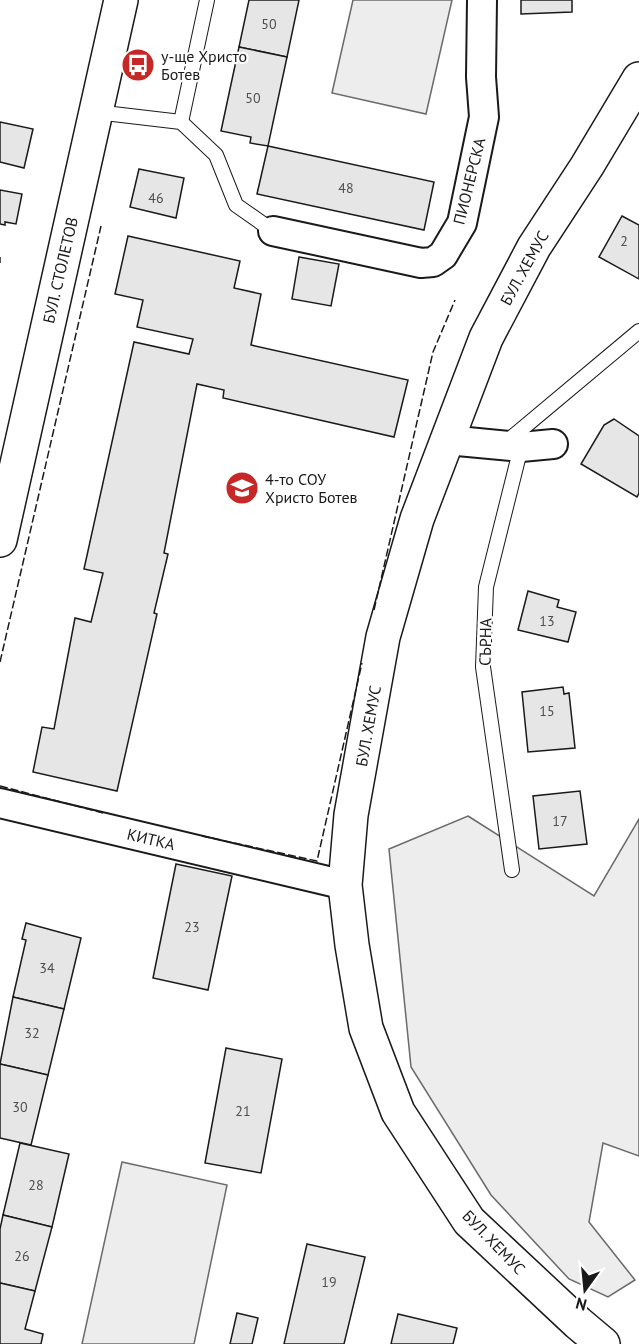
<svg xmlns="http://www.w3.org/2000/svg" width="639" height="1344" font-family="'PT Sans',sans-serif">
	<rect width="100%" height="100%" fill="#fff"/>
	<g fill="#ededed" stroke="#6a6a6a" stroke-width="1.5">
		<polygon points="353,0 452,0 426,114 332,93"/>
		<polygon points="468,816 594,896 639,819 639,1156 603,1143 589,1222 635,1280 608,1297 569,1279 491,1195 411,1067 389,849"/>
		<polygon points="122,1162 227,1185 194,1344 82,1344"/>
	</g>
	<g fill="#e6e6e6" stroke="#1a1a1a" stroke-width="1.5">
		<polygon points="249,0 299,0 287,57 239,47"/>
		<polygon points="521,0 572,0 572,12 521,14"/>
		<polygon points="239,47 287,57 268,146 250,143 251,137 221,131"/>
		<polygon points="0,122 33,129 24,168 0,162"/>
		<polygon points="268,146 434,182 424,230 257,194"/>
		<polygon points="139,169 184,178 176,218 130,207"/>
		<polygon points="0,190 22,194 16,224 5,222 5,225 0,224"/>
		<polygon points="622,216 639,225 639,279 599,257"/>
		<polygon points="128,236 240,261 234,288 261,294 251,345 408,380 394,437 223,398 224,390 197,384 164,553 168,554 154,613 157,614 117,791 33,772 42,727 54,729 75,618 91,622 103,573 84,569 134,342 189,354 193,339 137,327 143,300 115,294"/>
		<polygon points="299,257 339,264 331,306 292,299"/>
		<polygon points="614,419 639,436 639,493 637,497 581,464 604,425"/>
		<polygon points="528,591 559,600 557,607 576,612 568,642 518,630"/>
		<polygon points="563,687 564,694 569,693 575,748 528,752 522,692"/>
		<polygon points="580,791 587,844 539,849 533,796"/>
		<polygon points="176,864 232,876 208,990 153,978"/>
		<polygon points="26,923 81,938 64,1009 13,997 26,940 22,939"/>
		<polygon points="13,997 64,1009 48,1075 0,1064"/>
		<polygon points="226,1048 282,1059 261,1173 205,1163"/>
		<polygon points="0,1064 48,1075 31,1145 0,1138"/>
		<polygon points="20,1143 69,1154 52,1227 3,1215"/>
		<polygon points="3,1215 52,1227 35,1291 0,1283 0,1229"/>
		<polygon points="307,1244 365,1257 344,1344 284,1344"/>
		<polygon points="0,1283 35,1291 25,1329 43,1334 41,1344 0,1344"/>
		<polygon points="237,1313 258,1318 252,1344 230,1344"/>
		<polygon points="398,1314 457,1328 453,1344 391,1344"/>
	</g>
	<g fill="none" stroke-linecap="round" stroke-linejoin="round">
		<defs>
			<g id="service">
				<polyline points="96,112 181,122 216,155 236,205 273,231"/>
				<polyline points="181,122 207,0"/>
				<polyline points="504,444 639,331"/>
				<polyline points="512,870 483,667 486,587 521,447"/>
			</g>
			<g id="minor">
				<polyline points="273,231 421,263 433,262 443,255 462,223 484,117 481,77 482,0"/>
				<polyline points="447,440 521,447 553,444"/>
				<polyline points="0,803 345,885"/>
			</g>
			<polyline id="secondary" points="0,540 121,0"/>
			<polyline id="primary" points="603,1344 578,1323 469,1221 398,1112 366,1028 352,945 345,885 351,815 383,637 417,519 486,338 534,247 587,166 639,79"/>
		</defs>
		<use href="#service" stroke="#1a1a1a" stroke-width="16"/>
		<use href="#minor" stroke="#1a1a1a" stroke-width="32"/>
		<use href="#secondary" stroke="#1a1a1a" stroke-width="36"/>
		<use href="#primary" stroke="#1a1a1a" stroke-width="36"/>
		<use href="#service" stroke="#fff" stroke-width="14"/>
		<use href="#minor" stroke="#fff" stroke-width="28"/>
		<use href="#secondary" stroke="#fff" stroke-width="33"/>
		<use href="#primary" stroke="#fff" stroke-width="33"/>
		<g stroke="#1a1a1a" stroke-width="1.5" stroke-dasharray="8 3" stroke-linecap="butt">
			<polyline points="0,257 0,263"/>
			<polyline points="374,610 433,352 455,300"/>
			<polyline points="0,662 101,226"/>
			<polyline points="0,786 103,813"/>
			<polyline points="202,836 317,861 362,663"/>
		</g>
	</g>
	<defs>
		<symbol id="bus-disc" viewBox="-11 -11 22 22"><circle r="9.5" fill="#c62828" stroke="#fff"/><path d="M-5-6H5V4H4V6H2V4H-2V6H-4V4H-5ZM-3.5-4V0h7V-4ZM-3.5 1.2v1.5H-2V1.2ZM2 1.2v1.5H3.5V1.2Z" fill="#fff"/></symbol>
		<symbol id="school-disc" viewBox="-11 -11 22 22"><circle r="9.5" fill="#c62828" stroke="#fff"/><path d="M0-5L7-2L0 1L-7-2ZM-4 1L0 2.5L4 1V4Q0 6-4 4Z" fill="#fff"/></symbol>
	</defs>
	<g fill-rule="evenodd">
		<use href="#bus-disc" x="119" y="46" width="38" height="38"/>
		<use href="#school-disc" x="223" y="469" width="38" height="38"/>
	</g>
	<g text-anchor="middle" stroke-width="4.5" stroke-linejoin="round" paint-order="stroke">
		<g font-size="14" fill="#4d4d4d">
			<text x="269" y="29">50</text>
			<text x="253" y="103">50</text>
			<text x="346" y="193">48</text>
			<text x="156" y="203">46</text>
			<text x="624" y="246">2</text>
			<text x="547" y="626">13</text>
			<text x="547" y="716">15</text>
			<text x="560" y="826">17</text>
			<text x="192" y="932">23</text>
			<text x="47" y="973">34</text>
			<text x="32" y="1038">32</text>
			<text x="20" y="1112">30</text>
			<text x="243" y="1116">21</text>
			<text x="36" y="1190">28</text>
			<text x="22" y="1261">26</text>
			<text x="329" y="1287">19</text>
		</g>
		<g font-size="16" fill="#1a1a1a" stroke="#fff" text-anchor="start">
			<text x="161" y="62">у-ще Христо<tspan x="161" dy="18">Ботев</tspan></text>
			<text x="265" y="485">4-то СОУ<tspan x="265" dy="18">Христо Ботев</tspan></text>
		</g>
		<g font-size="16" fill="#1a1a1a" stroke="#fff">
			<text transform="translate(469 181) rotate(-76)" y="6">ПИОНЕРСКА</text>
			<text transform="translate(524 268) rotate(-61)" y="6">БУЛ. ХЕМУС</text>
			<text transform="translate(60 270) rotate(-77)" y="6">БУЛ. СТОЛЕТОВ</text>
			<text transform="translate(485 642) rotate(-89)" y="6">СЪРНА</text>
			<text transform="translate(368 726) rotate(-80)" y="6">БУЛ. ХЕМУС</text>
			<text transform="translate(151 839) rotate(13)" y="6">КИТКА</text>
			<text transform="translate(494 1242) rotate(46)" y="6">БУЛ. ХЕМУС</text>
		</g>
	</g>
	<g transform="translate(585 1290) rotate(195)" stroke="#ffffff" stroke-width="4.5" paint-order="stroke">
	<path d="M0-4.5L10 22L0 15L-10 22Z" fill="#1a1a1a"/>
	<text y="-9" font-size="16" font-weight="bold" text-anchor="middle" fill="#1a1a1a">N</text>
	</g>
</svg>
